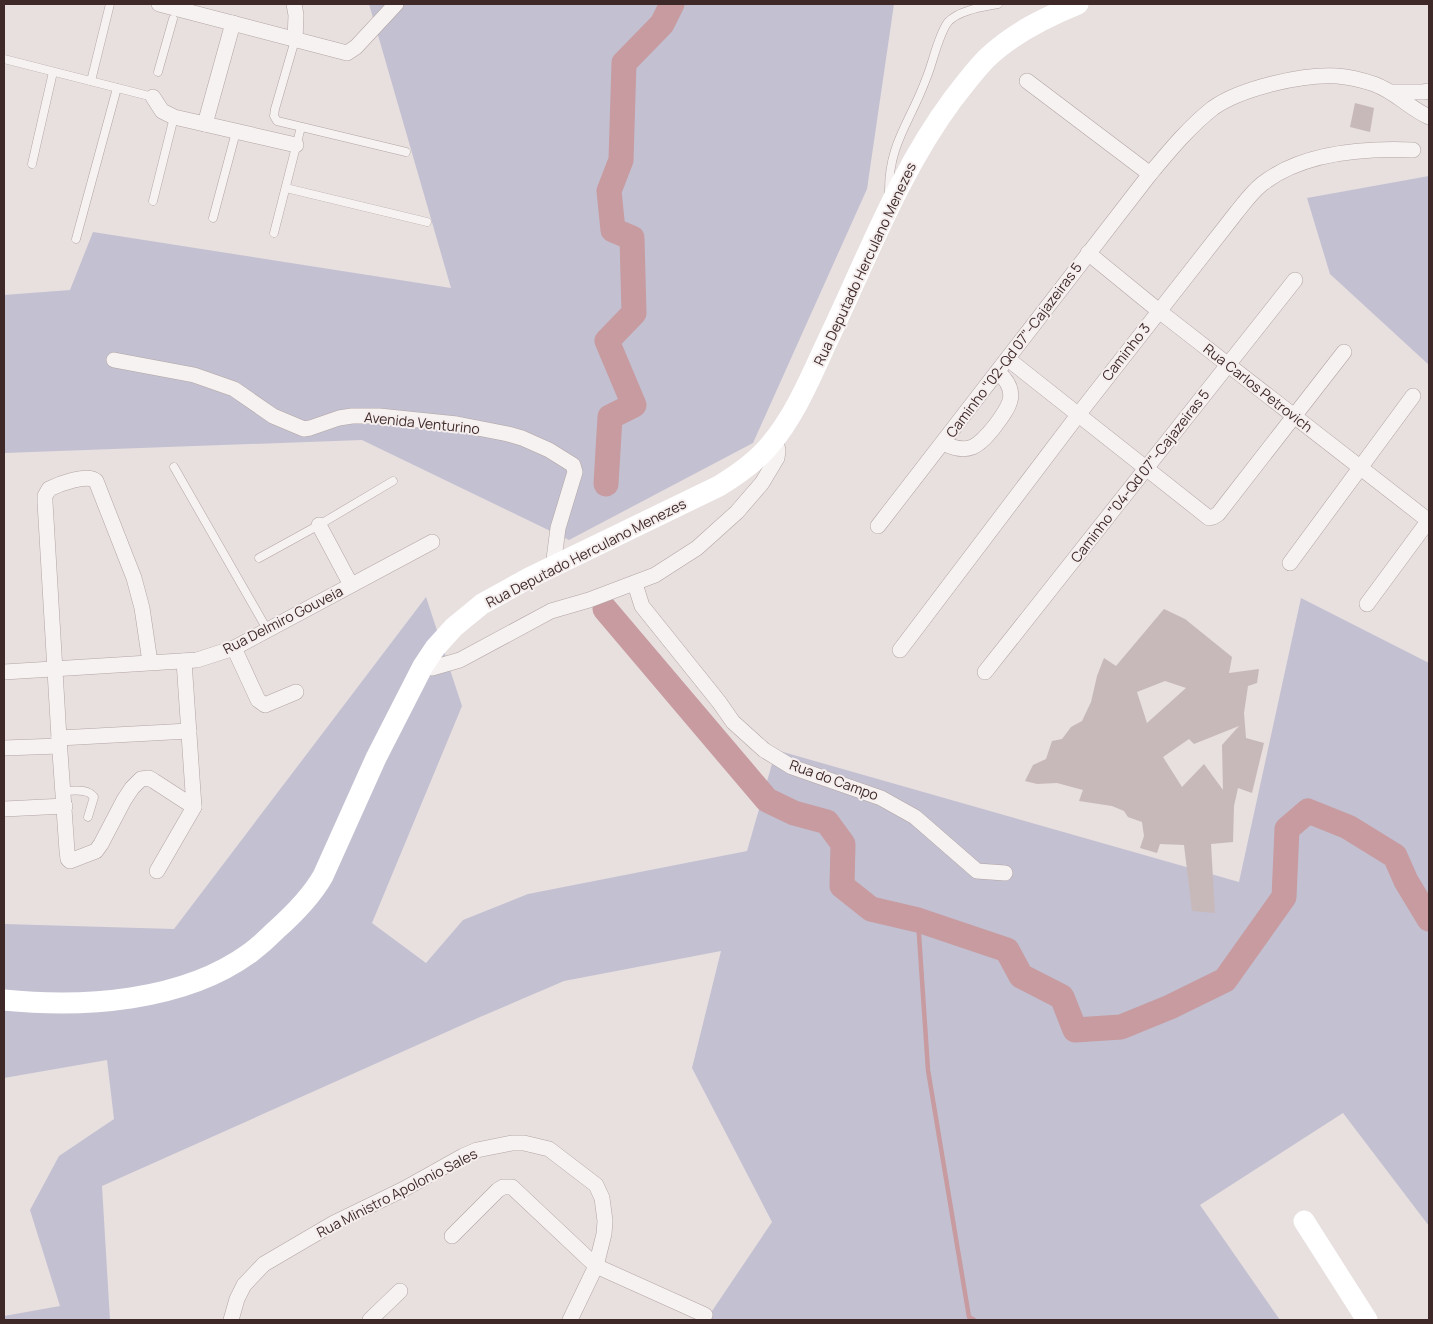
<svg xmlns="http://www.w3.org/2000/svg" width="1433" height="1324" font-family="Manrope,sans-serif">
	<rect width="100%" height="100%" fill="#e8dfdf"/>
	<g fill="#c3c0d1">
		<polygon points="369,4 894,4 867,189 753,443 569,540 362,440 4,453 4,295 70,290 93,232 451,288"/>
		<polygon points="1429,176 1429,365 1330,274 1307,198"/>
		<polygon points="426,597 462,706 372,923 426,963 463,920 528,894 747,851 776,750 1239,882 1301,598 1429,663 1429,1226 1343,1113 1200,1205 1280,1320 706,1320 772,1222 692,1068 721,951 564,981 480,1017 102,1186 110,1320 4,1320 4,1316 60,1306 30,1210 59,1156 114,1119 107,1060 4,1078 4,924 174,929"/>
	</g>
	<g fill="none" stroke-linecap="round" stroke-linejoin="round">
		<polyline stroke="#c79b9f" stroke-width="4.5" points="918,920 928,1070 969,1317 974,1320"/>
		<g stroke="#c79b9f" stroke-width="25">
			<polyline points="606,484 610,417 634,405 607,341 634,313 632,238 613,230 609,191 621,160 624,63 662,24 672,4"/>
			<polyline points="605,609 767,800 794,813 827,822 843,844 842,886 871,909 918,920 1007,950 1021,976 1062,997 1075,1030 1121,1027 1170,1007 1225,980 1284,897 1287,829 1308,811 1348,827 1395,856 1406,881 1429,919"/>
		</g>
	</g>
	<g fill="#c7b9b9" fill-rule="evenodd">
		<polygon points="1355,103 1374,108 1370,132 1350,127"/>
		<path d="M1164,609L1185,619L1232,657L1229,673L1259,669L1257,683L1248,686L1244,713L1246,738L1264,743L1252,793L1238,788L1234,806L1233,842L1211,844L1215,913L1192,911L1184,845L1160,844L1157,853L1140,848L1144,836L1142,822L1128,817L1124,811L1112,806L1079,801L1083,790L1057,783L1037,784L1025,781L1033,765L1046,759L1052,741L1062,739L1071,727L1082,721L1091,702L1097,676L1104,658L1116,666ZM1165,681L1186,688L1147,723L1137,692ZM1239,726L1222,745L1223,790L1204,764L1182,787L1163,757L1189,739L1194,744Z"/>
	</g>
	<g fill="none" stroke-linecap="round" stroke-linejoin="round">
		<defs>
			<g id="lane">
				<polyline points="295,40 275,109 274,116 277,121 406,152"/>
				<polyline points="4,59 153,97"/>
				<polyline points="158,72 173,19"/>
				<polyline points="91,81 110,4"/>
				<polyline points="32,164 53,72"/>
				<polyline points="286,188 427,222"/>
				<path d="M889,194C888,144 910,123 926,79C933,63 938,35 948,22C959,10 983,7 998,4"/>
				<polyline points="153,201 174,117"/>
				<polyline points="213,218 236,132"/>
				<polyline points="274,233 301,127"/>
				<polyline points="76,239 117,88"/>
				<polyline points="174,467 268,631"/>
				<polyline points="259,558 319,525 393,481"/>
				<path d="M63,791C74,791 87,788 94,797L88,817"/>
			</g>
			<g id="street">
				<polyline points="159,4 347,53 356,47 396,4"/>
				<polyline points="294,4 296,15 295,40"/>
				<polyline points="1027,81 1150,174"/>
				<polyline points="1393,92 1423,92 1429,91"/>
				<polyline points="153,97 162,111 174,117 296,145"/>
				<polyline points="205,124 233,23"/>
				<polyline points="1088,253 1159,311 1429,521"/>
				<polyline points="1008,359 1209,518 1213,517 1218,514 1344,352"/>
				<polyline points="114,360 194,375 234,389 273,416 304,429 310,428 339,418 352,416 379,416 457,424 508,434 522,438 549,450 573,465 575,472 558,528 553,567"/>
				<path d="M943,443C969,456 979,446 995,426C1010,406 1020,392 998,372"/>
				<polyline points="319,525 351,585"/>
				<path d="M878,526L1150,174C1170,150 1189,127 1213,108C1241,88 1303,74 1337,76C1350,77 1362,80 1374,84C1396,92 1409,108 1429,117"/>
				<polyline points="1290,563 1413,396"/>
				<polyline points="635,584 642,606 719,702 733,722 764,750 792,767 881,798 915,817 977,871 1005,873"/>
				<polyline points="1367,604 1429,520"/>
				<polyline points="234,648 258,700 265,705 296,692"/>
				<path d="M900,650L1078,415L1236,213C1244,203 1252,192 1262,184C1303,152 1363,148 1413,150"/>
				<path d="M150,662L142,608L134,578L96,481C88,473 59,484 49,489L45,496V502L59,738L67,851L68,859L70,861L96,851L101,844L124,800L132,788L141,779L149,778L154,781L194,807L184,661"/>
				<polyline points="423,666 432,668 460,660 551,611 589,600 655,575 697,548 737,512 762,483 777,458 778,450 775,438"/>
				<polyline points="4,672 197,660 234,648 432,542"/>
				<polyline points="985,672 1295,280"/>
				<polyline points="59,738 189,731"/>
				<polyline points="4,748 59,746"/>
				<polyline points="4,809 65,806"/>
				<polyline points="157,871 194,807"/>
				<polyline points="452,1236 498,1190 503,1187 512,1187 596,1266 705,1315"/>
				<polyline points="231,1320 237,1299 244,1285 264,1264 334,1223 404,1189 463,1156 477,1150 512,1143 524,1143 549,1149 596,1185 602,1198 605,1221 604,1234 596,1266 570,1320"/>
				<polyline points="370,1320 400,1291"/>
			</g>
		</defs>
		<use href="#lane" stroke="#b2a5a4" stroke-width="9"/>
		<use href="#street" stroke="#b2a5a4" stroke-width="16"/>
		<use href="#lane" stroke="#f6f2f1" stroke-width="8"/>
		<use href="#street" stroke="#f6f2f1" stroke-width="15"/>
		<g stroke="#fff" stroke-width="21">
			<path d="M4,1000C83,1008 183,1002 250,953C259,946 268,938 276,930C294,914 311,897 323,876L376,758L423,666L435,648L454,627L482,604L529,578L719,486C737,475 755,463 769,446C794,417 810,379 826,344C866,261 898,173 953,99C964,85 975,70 987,58C1013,33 1046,17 1078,4"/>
			<polyline points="1304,1221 1367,1320"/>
		</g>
	</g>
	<g text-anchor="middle" stroke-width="4" stroke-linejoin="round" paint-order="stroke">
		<g font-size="14" fill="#3e2928" stroke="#f5eeee">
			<text transform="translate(865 264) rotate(-65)" y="5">Rua Deputado Herculano Menezes</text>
			<text transform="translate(1014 350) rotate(-53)" y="5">Caminho "02-Qd 07"-Cajazeiras 5</text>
			<text transform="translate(1126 352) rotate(-52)" y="5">Caminho 3</text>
			<text transform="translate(1258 388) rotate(38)" y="5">Rua Carlos Petrovich</text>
			<text transform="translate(422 423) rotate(6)" y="5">Avenida Venturino</text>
			<text transform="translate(1140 476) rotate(-52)" y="5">Caminho "04-Qd 07"-Cajazeiras 5</text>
			<text transform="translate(586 553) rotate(-27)" y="5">Rua Deputado Herculano Menezes</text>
			<text transform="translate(283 620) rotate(-27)" y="5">Rua Delmiro Gouveia</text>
			<text transform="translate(834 780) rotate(20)" y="5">Rua do Campo</text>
			<text transform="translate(397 1193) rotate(-27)" y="5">Rua Ministro Apolonio Sales</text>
		</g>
	</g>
	<rect width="1433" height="1324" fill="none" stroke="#3e2928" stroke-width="10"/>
</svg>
